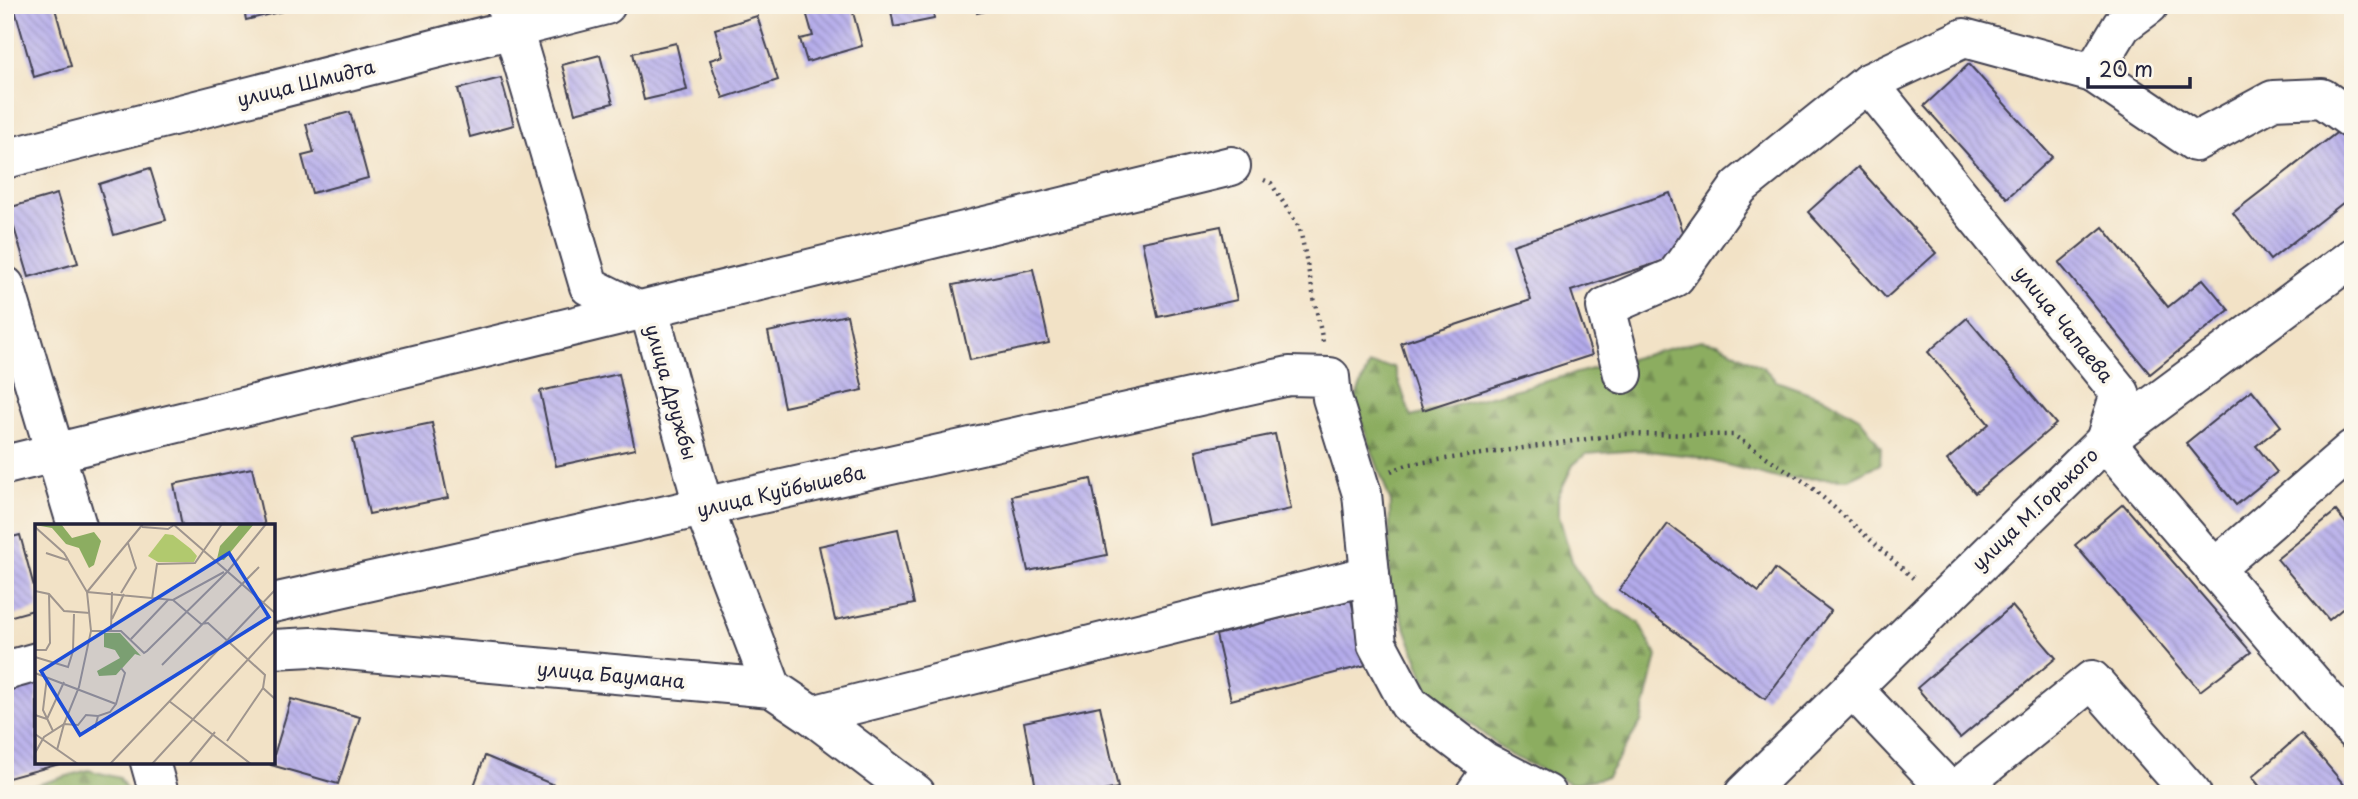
<svg xmlns="http://www.w3.org/2000/svg" width="2358" height="799" font-family="'Playpen Sans',sans-serif">
	<defs>
		<pattern id="forest-firs" width="22" height="20" patternUnits="userSpaceOnUse" patternTransform="scale(1.75)"><rect width="22" height="20" fill="#8cad61"/><path d="M5 1l3.5 6h-7zM16 11l3.5 6h-7z" fill="#728c51"/></pattern>
		<pattern id="building-back-hatch" width="6" height="6" patternUnits="userSpaceOnUse" patternTransform="scale(1.75)"><rect width="6" height="6" fill="#b4abeb"/><path d="M-1 5l2 2M0 0l6 6M5-1l2 2" fill="none" stroke="#928bc0"/></pattern>
	</defs>
	<rect width="100%" height="100%" fill="#fbf7ec"/>
	<filter id="ink" filterUnits="userSpaceOnUse"><feTurbulence type="fractalNoise" baseFrequency=".0143" numOctaves="2"/><feDisplacementMap in="SourceGraphic" scale="14" xChannelSelector="R" yChannelSelector="G"/><feConvolveMatrix kernelMatrix="1 2 1 2 8 2 1 2 1" color-interpolation-filters="sRGB"/></filter>
	<filter id="wash" filterUnits="userSpaceOnUse"><feTurbulence type="fractalNoise" baseFrequency=".00686" numOctaves="4" result="noise"/><feDisplacementMap in="SourceGraphic" scale="28" xChannelSelector="R" yChannelSelector="G"/><feGaussianBlur stdDeviation="1.57" result="paint"/><feColorMatrix in="noise" values="0 0 0 0 0 0 0 0 0 0 0 0 0 0 0 0 0 1.4 0 .05"/><feComposite in="paint" operator="in"/></filter>
	<g filter="url(#wash)">
		<rect width="100%" height="100%" fill="#f2e2c6"/>
		<g fill="url(#forest-firs)" stroke="#57684e" stroke-width="2">
			<polygon points="1701,340 1718,343 1764,368 1776,381 1829,400 1860,418 1881,447 1880,464 1848,479 1777,478 1692,456 1639,450 1586,454 1573,465 1558,496 1558,513 1573,564 1595,596 1639,623 1657,656 1641,722 1607,777 1572,784 1510,755 1429,691 1389,584 1390,500 1354,402 1369,365 1394,367 1411,417"/>
			<polygon points="88,770 120,778 129,794 5,794"/>
		</g>
		<g id="blocks">
			<g fill="url(#building-back-hatch)">
				<polygon points="33,5 54,5 71,66 34,77 15,10"/>
				<polygon points="243,5 290,5 291,9 246,20"/>
				<polygon points="804,5 851,5 862,46 807,62 800,39 813,36"/>
				<polygon points="890,5 932,5 934,19 894,27"/>
				<polygon points="975,5 1006,5 1006,6 977,13"/>
				<polygon points="757,16 778,80 723,98 710,60 723,56 715,29"/>
				<polygon points="676,43 687,90 644,100 633,53"/>
				<polygon points="600,55 613,103 575,113 562,65"/>
				<polygon points="1969,64 2052,157 2007,198 1924,106"/>
				<polygon points="501,78 514,125 470,137 458,89"/>
				<polygon points="350,112 368,178 312,193 302,156 314,153 306,124"/>
				<polygon points="2344,127 2353,138 2353,195 2270,260 2233,213"/>
				<polygon points="1858,167 1936,253 1886,298 1808,212"/>
				<polygon points="150,168 166,220 114,235 99,184"/>
				<polygon points="1670,193 1690,252 1571,291 1592,355 1423,410 1401,343 1531,300 1513,245"/>
				<polygon points="57,194 78,263 29,277 8,208"/>
				<polygon points="1221,226 1237,300 1158,317 1142,242"/>
				<polygon points="2103,227 2168,307 2203,279 2229,310 2150,374 2059,263"/>
				<polygon points="1033,269 1049,343 970,360 953,285"/>
				<polygon points="847,315 863,390 784,407 768,332"/>
				<polygon points="1967,318 2056,424 1975,493 1947,460 1989,424 1928,352"/>
				<polygon points="619,374 635,449 556,466 540,391"/>
				<polygon points="2252,390 2281,426 2256,446 2277,472 2236,505 2186,443"/>
				<polygon points="432,423 448,498 369,514 353,439"/>
				<polygon points="1275,434 1291,509 1212,526 1196,450"/>
				<polygon points="252,468 265,526 182,526 174,484"/>
				<polygon points="1091,479 1107,555 1028,571 1012,496"/>
				<polygon points="2123,504 2251,652 2200,691 2075,545"/>
				<polygon points="2336,511 2353,532 2353,600 2329,620 2277,559"/>
				<polygon points="1668,524 1759,592 1775,569 1831,611 1765,699 1619,590"/>
				<polygon points="898,529 914,604 835,620 819,546"/>
				<polygon points="20,535 37,598 37,609 5,618 5,539"/>
				<polygon points="1351,600 1366,665 1231,700 1216,635"/>
				<polygon points="2012,606 2056,658 1960,738 1917,688"/>
				<polygon points="37,679 37,762 63,763 5,779 5,688"/>
				<polygon points="291,699 360,717 338,784 271,765"/>
				<polygon points="1100,706 1118,788 1088,794 1037,794 1024,722"/>
				<polygon points="2301,734 2352,794 2266,794 2252,777"/>
				<polygon points="485,756 554,785 550,794 471,794"/>
			</g>
		</g>
	</g>
	<g filter="url(#ink)">
		<use href="#blocks" fill-opacity="0" stroke="#413f50" stroke-width="2"/>
		<g fill="none" stroke-linecap="round" stroke-linejoin="round">
			<defs>
				<g id="minor">
					<polyline points="506,5 589,286 651,317 704,509 772,688"/>
					<polyline points="2093,73 2195,142 2273,100 2322,98 2353,120"/>
					<polyline points="1868,83 2120,393 2105,441 2353,730"/>
					<polyline points="5,286 77,526"/>
					<polyline points="1623,374 1606,307 1675,277 1739,187 1868,83 1964,38 2093,73 2122,25 2149,5"/>
					<polyline points="5,465 1231,166"/>
					<polyline points="2214,569 2353,449"/>
					<polyline points="273,603 1289,376 1330,377 1332,398 1362,494 1377,644 1409,704 1485,762 1547,794"/>
					<polyline points="273,649 312,647 772,688 812,715 916,794"/>
					<polyline points="5,671 37,662"/>
					<polyline points="1852,688 1951,793"/>
					<polyline points="812,715 1370,575"/>
					<polyline points="150,762 159,794"/>
					<polyline points="1475,794 1494,767"/>
					<polyline points="1744,794 2105,441 2353,257"/>
					<polyline points="1951,794 2092,680 2192,794"/>
				</g>
				<polyline id="major" points="5,159 606,5"/>
			</defs>
			<use href="#minor" stroke="#413f50" stroke-width="42"/>
			<use href="#major" stroke="#413f50" stroke-width="42"/>
			<g stroke="#413f50" stroke-width="4.5" stroke-dasharray="2 5" stroke-linecap="butt">
				<polyline points="1264,180 1271,183 1300,229 1323,342"/>
				<polyline points="1391,471 1410,464 1624,434 1733,435 1809,485 1913,578"/>
			</g>
			<use href="#minor" stroke="#fff" stroke-width="38"/>
			<use href="#major" stroke="#fff" stroke-width="38"/>
		</g>
	</g>
	<g text-anchor="middle" stroke-width="7" stroke-linejoin="round" paint-order="stroke">
		<g font-size="19" fill="#22223b" stroke="#fbf7ec">
			<text transform="translate(306 83) rotate(-14)" y="7">улица Шмидта</text>
			<text transform="translate(2064 324) rotate(51)" y="7">улица Чапаева</text>
			<text transform="translate(671 392) rotate(74)" y="7">улица Дружбы</text>
			<text transform="translate(781 491) rotate(-13)" y="7">улица Куйбышева</text>
			<text transform="translate(2035 509) rotate(-44)" y="7">улица М.Горького</text>
			<text transform="translate(611 675) rotate(5)" y="7">улица Баумана</text>
		</g>
	</g>
	<g transform="translate(35 524)">
		<rect width="240" height="240" fill="#f2e2c6"/>
		<path d="M130,10L138,11L156,25L162,32L159,38H123L113,32Z" fill="#b1c96e"/>
		<path d="M26,0L37,14L59,8L66,17L59,41L54,44L44,24L31,20L17,4L0,1ZM205,0H219L189,36L182,35L185,22ZM69,109H85L106,132L100,130L81,151L64,152L62,147L85,134L80,126L69,123Z" fill="#8cad61"/>
		<path fill="none" stroke="#9f958e" stroke-width="2" d="M138,0L240,89M0,3L29,29L52,68L56,107L44,163L29,200L9,213L0,229M107,3L133,5L139,1M11,29L32,36M0,67L14,70L29,87L55,89M52,68L138,76L189,48M52,68L108,0M86,69L101,44L93,19M117,75L122,40L160,39L187,0M138,76L166,100L173,99L230,151L228,164L240,175M77,95L89,70M76,106L77,68M56,107H86L109,129L112,127L193,47L231,0M96,115L133,76M0,126H11L15,119L14,70M0,133L33,143L38,127L39,90M127,141L224,43M0,149L81,180M12,153L8,186L18,207M134,177L216,240M0,191L12,195L29,158M60,204L63,192L75,188L81,180L90,149L86,144M0,210L43,240M192,217L228,164M22,226L29,200L43,201L51,191L63,192M75,240L240,66M117,240L240,106M154,240L180,208"/>
		<path fill="#1d4ed8" fill-opacity="0.15" stroke="#1d4ed8" stroke-width="3.5" d="M194,29L234,93L45,211L6,147Z"/>
		<rect width="240" height="240" fill="none" stroke="#22223b" stroke-width="3.5"/>
	</g>
	<rect width="2358" height="799" fill="none" stroke="#fbf7ec" stroke-width="28"/>
	<path d="M2088 77v10h102v-10" fill="none" stroke="#22223b" stroke-width="3.5"/>
	<text x="2099" y="77" font-size="21" fill="#22223b" stroke="#fbf7ec" stroke-width="5" paint-order="stroke">20 m</text>
</svg>
